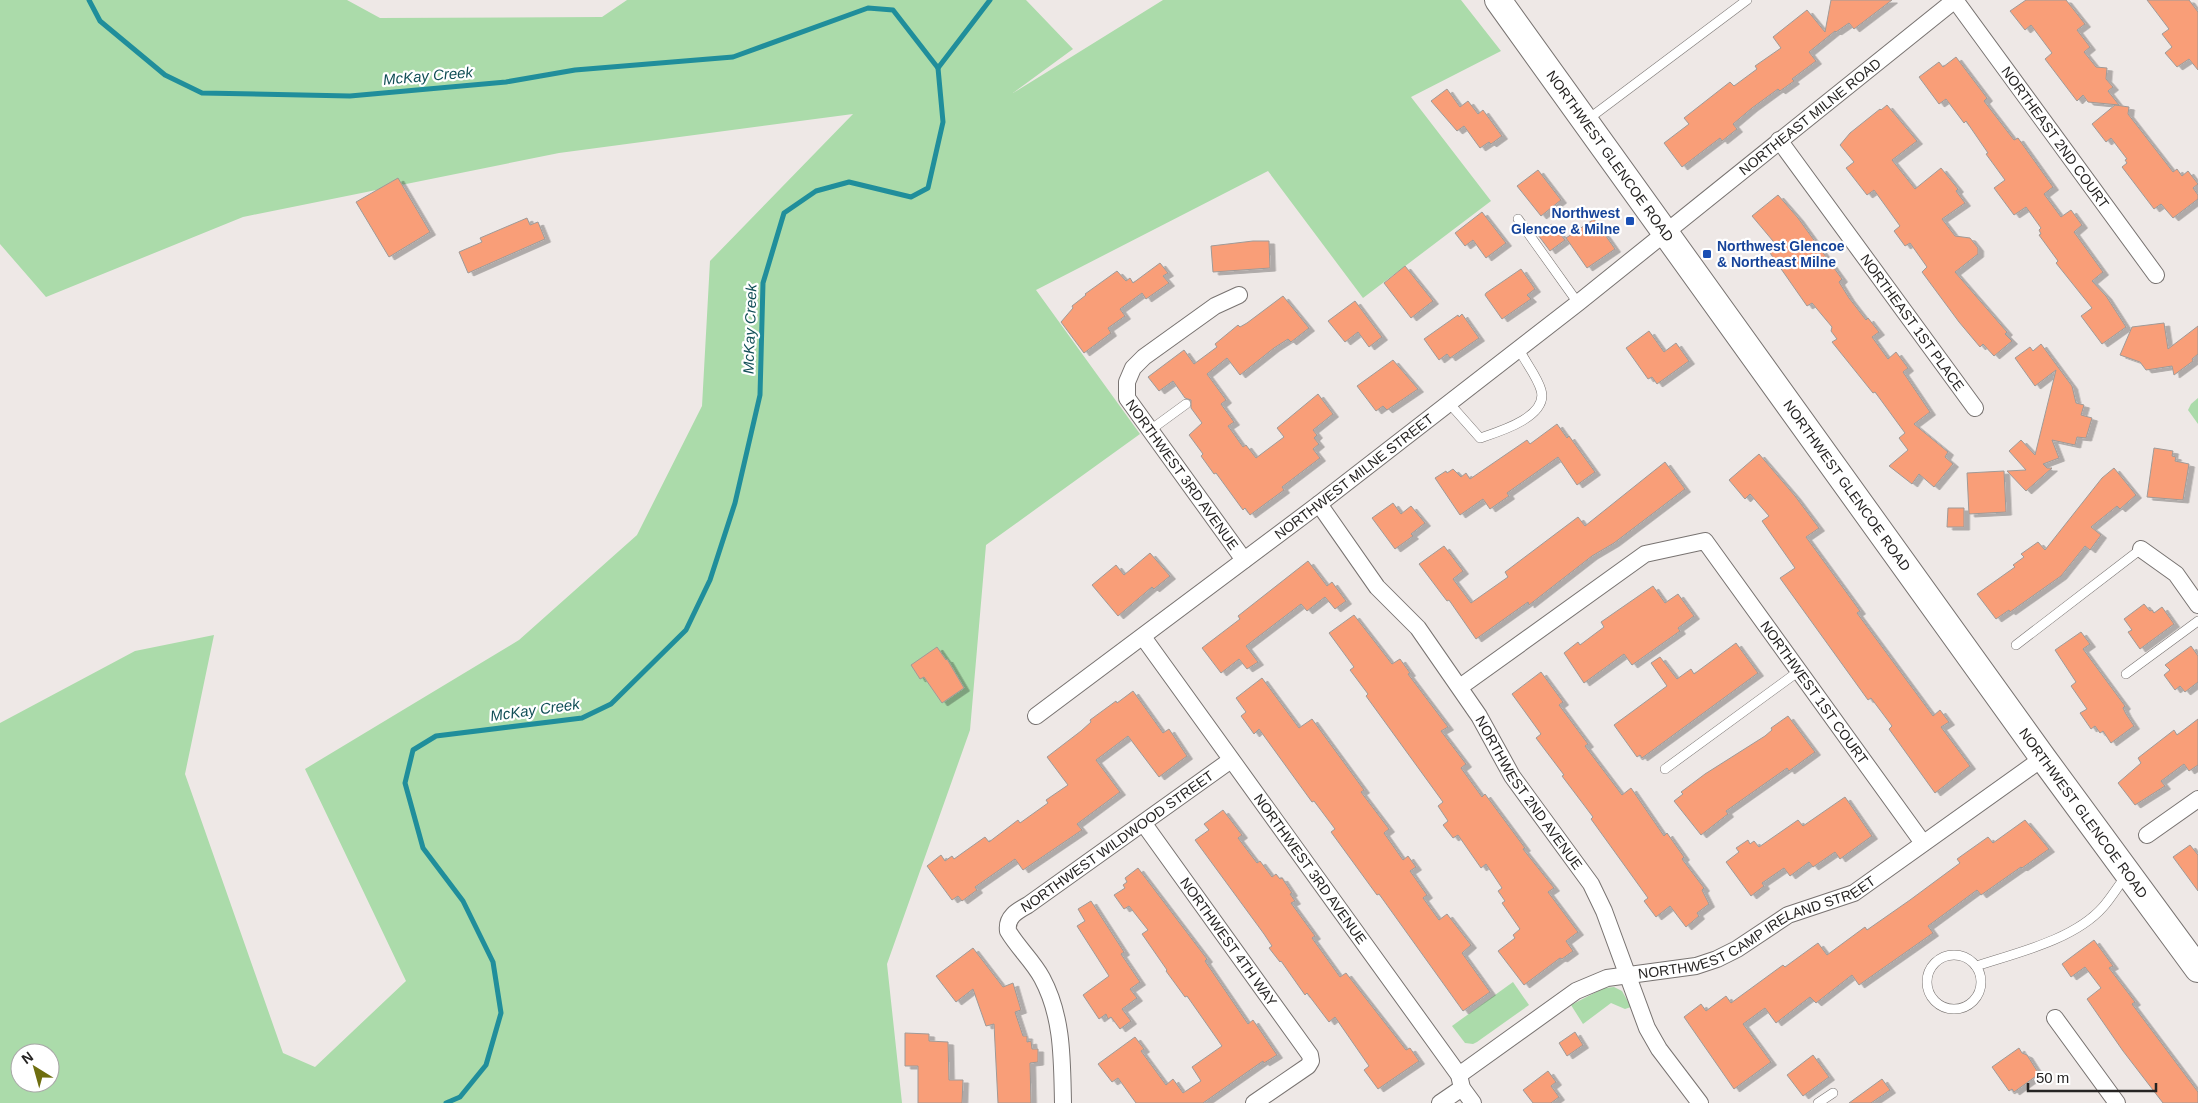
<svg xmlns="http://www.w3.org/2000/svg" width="2198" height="1103" font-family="Helvetica,sans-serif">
	<defs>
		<filter id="shadow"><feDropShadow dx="5.5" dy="3" stdDeviation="0" flood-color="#0004"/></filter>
	</defs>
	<rect width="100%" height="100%" fill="#eee8e6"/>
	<g fill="#abdbaa" fill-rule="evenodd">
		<path d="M0,0H347L380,18L602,17L627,0H1026L1073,49L1013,93L1163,0H1461L1501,51L1411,97L1491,201L1363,298L1268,171L1036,290L1140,434L986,545L970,730L887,964L902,1103H0V723L135,651L214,635L185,774L283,1053L315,1067L406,981L305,769L519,640L637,535L702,406L710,261L853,114L559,153L243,217L46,297L0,244ZM20,1053H50V1083H20Z"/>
		<polygon points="2198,398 2198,424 2188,410 2191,404"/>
		<polygon points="1513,982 1529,1005 1477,1042 1473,1044 1465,1043 1452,1026"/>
		<polygon points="1614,987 1622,991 1631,1007 1625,1009 1611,1003 1583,1024 1571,1005 1604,988"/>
	</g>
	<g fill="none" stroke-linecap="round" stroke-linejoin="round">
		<g stroke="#208e9b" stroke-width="5">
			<polyline points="89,0 100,21 165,75 202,93 350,96 506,82 575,70 733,57 868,8 893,10 938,68 943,122 928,188 911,197 849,182 816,191 784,213 763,283 760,395 735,503 710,580 686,630 611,704 582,718 436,736 413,750 405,783 423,848 463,901 493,962 501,1013 486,1065 460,1097 446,1103"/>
			<polyline points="938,68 990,0"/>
		</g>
	</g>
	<g fill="#f99e78" stroke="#9f9a97" filter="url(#shadow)">
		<polygon points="1831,0 1892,0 1854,29 1849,23 1836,32 1835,31 1809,52 1816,61 1792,79 1794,81 1780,91 1778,89 1752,108 1733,124 1737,129 1722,141 1720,138 1682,167 1664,143 1689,124 1684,118 1730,82 1734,86 1757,69 1755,66 1781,48 1773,37 1807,10 1825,32"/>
		<polygon points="2026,0 2066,0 2085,24 2077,30 2090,47 2084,52 2096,67 2107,68 2106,79 2113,87 2108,91 2119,105 2088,102 2083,95 2077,101 2045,59 2052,53 2031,25 2025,30 2010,11"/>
		<polygon points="2147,0 2189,0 2198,12 2198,70 2189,59 2177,67 2165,53 2172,47 2162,34 2169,29"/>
		<polygon points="1956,57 1987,98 1984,101 2014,140 2018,138 2053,187 2044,194 2061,217 2071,210 2082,225 2074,232 2103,272 2092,281 2106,296 2126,327 2102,344 2081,316 2092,308 2056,263 2058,261 2039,235 2041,234 2039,230 2041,228 2026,207 2014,215 1994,188 2005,180 1986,154 1988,153 1966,121 1964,123 1946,99 1939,104 1919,77 1939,62 1943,67"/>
		<polygon points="1447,89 1460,107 1468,101 1478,114 1483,110 1502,136 1491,144 1489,142 1480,148 1464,126 1457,131 1431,101"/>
		<polygon points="1887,105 1917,141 1892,160 1915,189 1941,168 1958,189 1956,191 1965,203 1942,219 1955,236 1970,238 1978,248 1978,254 1955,272 2007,332 2005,334 2012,341 1994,356 1983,344 1980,347 1959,322 1922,272 1927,267 1910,243 1905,246 1894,231 1900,226 1874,190 1867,195 1846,168 1854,162 1840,145 1850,133 1880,109 1881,110"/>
		<polygon points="2115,105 2129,107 2128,114 2173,172 2177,169 2182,176 2188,171 2198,184 2193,188 2198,195 2198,199 2173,218 2161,204 2154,209 2122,167 2127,163 2125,160 2127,159 2111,138 2106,142 2092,124"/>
		<polygon points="1538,170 1561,200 1541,216 1517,186"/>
		<polygon points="398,178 430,232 389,257 356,202"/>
		<polygon points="1778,195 1798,218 1842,279 1839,282 1849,298 1866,320 1868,318 1879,332 1872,337 1888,359 1896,352 1908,368 1903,372 1930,412 1914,424 1948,452 1945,457 1953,464 1934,487 1919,474 1912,484 1889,466 1908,450 1899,438 1905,433 1875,392 1873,393 1832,342 1837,339 1831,331 1832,327 1812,303 1807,306 1770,253 1778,247 1752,216"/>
		<polygon points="1482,212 1506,243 1486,258 1473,240 1465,246 1455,233"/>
		<polygon points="527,218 530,225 538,222 545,239 468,273 459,252 482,242 480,238"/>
		<polygon points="1594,219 1615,249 1587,268 1566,238"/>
		<polygon points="1552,224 1565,240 1550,251 1538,235"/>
		<polygon points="1253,241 1269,241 1270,268 1213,272 1211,246"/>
		<polygon points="1160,263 1168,273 1163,276 1169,283 1146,299 1142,293 1120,309 1125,316 1108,328 1111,333 1084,353 1061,322 1073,308 1072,306 1086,295 1085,294 1117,271 1126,281 1130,278 1133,283"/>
		<polygon points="1405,266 1433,301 1411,318 1384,283"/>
		<polygon points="1521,269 1535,289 1527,295 1531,299 1502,319 1485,295 1486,293"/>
		<polygon points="1283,296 1309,328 1291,342 1288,339 1274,348 1240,375 1227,358 1207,374 1226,400 1221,404 1234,422 1228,426 1243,447 1246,445 1256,458 1284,437 1277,428 1318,394 1333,414 1313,430 1317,435 1314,438 1319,444 1313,449 1320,458 1282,487 1284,490 1250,515 1245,508 1243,510 1216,473 1214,474 1201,456 1203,454 1189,435 1202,423 1191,408 1191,400 1185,398 1173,381 1159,391 1148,377 1184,350 1194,364 1217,347 1215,344 1238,325 1240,327 1247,323"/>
		<polygon points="1355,301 1382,337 1369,347 1358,332 1345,342 1328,321"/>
		<polygon points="1462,314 1479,338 1450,358 1447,354 1439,360 1424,339 1458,315 1459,317"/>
		<polygon points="2164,323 2168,349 2198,326 2198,354 2192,359 2193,361 2174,375 2172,366 2146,370 2140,362 2120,355 2132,327"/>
		<polygon points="1649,331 1664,352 1676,343 1689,361 1657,384 1652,377 1648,379 1626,348"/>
		<polygon points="2041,344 2072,386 2076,403 2084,405 2081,415 2092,418 2086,438 2077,437 2075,445 2052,440 2059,458 2043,464 2047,468 2052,468 2026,491 2007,471 2026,470 2009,451 2021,440 2035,455 2056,370 2035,386 2015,358 2030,347 2033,351"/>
		<polygon points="1393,360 1418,389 1387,410 1383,406 1376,411 1357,386"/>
		<polygon points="1557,424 1567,438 1569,436 1595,472 1577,485 1558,457 1507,493 1509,496 1490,509 1483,499 1460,515 1435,478 1446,471 1447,473 1453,469 1461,477 1466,473 1470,479 1527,440 1530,444"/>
		<polygon points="2154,448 2173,451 2172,456 2176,457 2175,461 2189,464 2183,500 2147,497"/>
		<polygon points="1759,454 1795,496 1819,528 1806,537 1860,611 1857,613 1933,716 1940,710 1949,722 1941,727 1970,766 1935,793 1889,729 1892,726 1871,698 1868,700 1780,578 1795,568 1762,521 1769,516 1750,494 1745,499 1729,480"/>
		<polygon points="1665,462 1685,489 1614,543 1592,556 1529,605 1528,602 1476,639 1449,600 1447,601 1419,564 1444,546 1463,571 1453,579 1471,603 1508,577 1505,572 1578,517 1585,526"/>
		<polygon points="2114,468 2136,495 2120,509 2117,506 2091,527 2101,535 2090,550 2085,546 2061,576 2010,612 2009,610 1996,619 1977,594 2015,567 2013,565 2024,557 2021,554 2038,542 2045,550 2102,478"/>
		<polygon points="2004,471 2006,512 1969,514 1967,473"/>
		<polygon points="1393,503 1401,514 1411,506 1425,523 1411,534 1413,536 1395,549 1372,518"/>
		<polygon points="1948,508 1964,508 1964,527 1947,527"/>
		<polygon points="1150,553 1170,576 1154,589 1152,587 1118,616 1092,585 1116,565 1124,575"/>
		<polygon points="1308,561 1327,586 1332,582 1346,601 1335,609 1325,597 1307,611 1301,604 1246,646 1258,662 1247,669 1239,659 1221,673 1202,648 1240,619 1238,616"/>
		<polygon points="1653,586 1665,603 1678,594 1694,616 1678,628 1680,631 1632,665 1624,654 1584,683 1564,653 1578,642 1580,645 1604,627 1601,622"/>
		<polygon points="2144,604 2150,611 2152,610 2154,613 2162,607 2174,624 2140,649 2128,632 2132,630 2124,619"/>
		<polygon points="1354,615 1392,664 1400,659 1410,673 1408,674 1448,727 1441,731 1466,764 1461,768 1482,797 1485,794 1525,848 1523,849 1554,888 1548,892 1578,932 1566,941 1573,951 1562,959 1560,958 1524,985 1498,951 1515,938 1513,935 1520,929 1502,903 1505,901 1498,891 1502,888 1486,864 1481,868 1458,835 1453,838 1443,825 1448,821 1438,806 1443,802 1366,696 1368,694 1350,670 1354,667 1329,633"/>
		<polygon points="2081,632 2090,644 2083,649 2125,706 2123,708 2126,714 2134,726 2111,743 2103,731 2100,733 2095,726 2091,729 2080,713 2087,709 2071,686 2076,682 2055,650"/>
		<polygon points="1736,643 1758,673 1642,758 1640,755 1637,757 1614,725 1667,686 1651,663 1660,657 1677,679 1691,669 1694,674"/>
		<polygon points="2191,646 2198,656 2198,682 2185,692 2180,686 2175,690 2164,675 2170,670 2165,665"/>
		<polygon points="937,647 946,660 947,659 964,688 942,703 924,677 920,679 911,665"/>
		<polygon points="1541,672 1563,702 1559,705 1588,744 1585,746 1622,795 1631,788 1664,836 1667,833 1684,857 1682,859 1704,888 1702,890 1709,904 1697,913 1699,916 1686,927 1670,906 1656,917 1644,901 1648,898 1591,819 1593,817 1562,776 1564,775 1536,738 1541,734 1512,694"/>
		<polygon points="1262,678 1299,728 1312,719 1364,790 1361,792 1389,829 1384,833 1403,860 1408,856 1416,867 1410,871 1427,895 1423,898 1439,920 1447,914 1471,945 1462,953 1490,992 1463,1011 1379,894 1377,895 1331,832 1335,829 1314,801 1312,802 1259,729 1254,734 1241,716 1246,712 1236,698"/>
		<polygon points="1133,691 1163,733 1169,729 1187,756 1159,777 1128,736 1096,760 1120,792 1077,824 1082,830 1023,870 1015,859 975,887 977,890 962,901 958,896 952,900 927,866 941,855 945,861 952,856 954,859 985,837 989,842 1018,820 1020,823 1048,803 1046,800 1068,785 1047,757 1081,731 1091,722 1090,720 1116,701 1117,703"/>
		<polygon points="1788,716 1815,752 1789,771 1787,768 1726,811 1728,814 1701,835 1674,801 1683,794 1681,792 1705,774 1765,736 1772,730 1771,728"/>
		<polygon points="2198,719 2198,765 2189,771 2184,764 2161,781 2165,786 2135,805 2118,783 2141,763 2138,758 2174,730 2177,735"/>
		<polygon points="1845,797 1872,836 1840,859 1835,852 1813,867 1809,862 1790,876 1784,868 1762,883 1764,886 1751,896 1726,862 1739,852 1736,848 1748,840 1750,844 1754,841 1759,847 1798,820 1803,826"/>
		<polygon points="1223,810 1242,835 1238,838 1257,863 1260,861 1272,877 1276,874 1280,879 1282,878 1292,893 1290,894 1295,901 1291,903 1315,936 1312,938 1340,977 1346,973 1406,1050 1410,1048 1419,1061 1378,1089 1364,1070 1369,1066 1335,1017 1329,1022 1307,993 1305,995 1281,961 1280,962 1269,948 1272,946 1264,934 1195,840 1209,830 1204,824"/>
		<polygon points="2025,820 2049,849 2022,868 2021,867 1981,895 1977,890 1928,926 1933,933 1859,985 1852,975 1816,1003 1810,997 1776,1023 1765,1008 1743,1024 1771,1062 1734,1089 1684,1017 1701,1004 1706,1011 1726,996 1731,1003 1783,965 1785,967 1818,943 1827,955 1865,927 1867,930 1910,900 1960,863 1957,859 1988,837 1993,843"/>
		<polygon points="2190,845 2198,855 2198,891 2173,857"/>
		<polygon points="1138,868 1207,959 1205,961 1248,1024 1253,1020 1277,1055 1264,1063 1263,1061 1203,1103 1136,1103 1118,1078 1112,1082 1098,1064 1135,1037 1144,1049 1141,1051 1166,1085 1173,1079 1183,1093 1201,1081 1192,1067 1222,1046 1187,996 1185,997 1166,971 1167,970 1142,934 1148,930 1129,906 1124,909 1114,895 1125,888 1123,885 1127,882 1125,878"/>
		<polygon points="1091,901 1124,952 1121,954 1140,982 1130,989 1137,998 1122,1009 1131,1021 1120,1029 1111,1017 1108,1019 1106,1014 1099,1019 1083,995 1109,976 1077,926 1085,921 1078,909"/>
		<polygon points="2094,940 2113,966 2109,968 2135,1002 2132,1004 2198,1092 2198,1103 2163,1103 2123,1051 2087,999 2101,988 2085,967 2071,977 2062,964"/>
		<polygon points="973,948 1003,987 1013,983 1021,1010 1015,1012 1023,1036 1027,1036 1027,1042 1031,1041 1032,1049 1038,1049 1038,1062 1030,1063 1031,1103 998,1103 994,1024 986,1026 973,989 956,1002 936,976"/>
		<polygon points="1575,1032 1583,1045 1567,1056 1559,1043"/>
		<polygon points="905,1033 929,1034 929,1041 948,1042 949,1080 963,1080 962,1103 918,1103 918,1066 905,1066"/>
		<polygon points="2019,1048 2022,1053 2027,1055 2039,1074 2014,1092 2012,1089 2009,1091 1992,1067"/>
		<polygon points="1813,1055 1829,1077 1803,1096 1787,1075"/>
		<polygon points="1548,1071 1556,1082 1551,1086 1559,1097 1551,1103 1533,1103 1523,1090"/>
		<polygon points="1882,1079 1890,1090 1871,1103 1849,1103"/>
	</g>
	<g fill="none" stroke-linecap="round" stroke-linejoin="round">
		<defs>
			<g id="service">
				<polyline points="1587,120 1747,0"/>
				<polyline points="1518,219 1578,303"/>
				<path d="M1449,403L1480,438C1498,432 1549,417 1541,390C1537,376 1525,362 1519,349"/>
				<polyline points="1149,431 1186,404"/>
				<polyline points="2016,645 2141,549"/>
				<polyline points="2126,674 2198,621"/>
				<polyline points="1665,769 1799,671"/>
				<circle cx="1954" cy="982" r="27"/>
				<path d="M1976,966C2016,953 2074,940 2103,907C2111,898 2118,886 2126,876"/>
				<polyline points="1818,1103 1833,1093"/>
			</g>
			<g id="minor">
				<path id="s1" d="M1955,0L2156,275"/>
				<path id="s2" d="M1779,140L1975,408"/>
				<path id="s3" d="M1239,295L1215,306L1144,357L1133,368L1127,382V398L1244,560"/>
				<path id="s4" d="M1319,504L1377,587L1418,628L1479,716L1512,776L1591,884L1604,911L1647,1028L1659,1049L1700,1103"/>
				<polyline points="2141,549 2176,574 2198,605"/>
				<path id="s5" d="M1143,637L1459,1075L1462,1088L1473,1103"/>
				<path id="s6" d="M1460,687L1645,554L1705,541L1923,843"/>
				<path id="s7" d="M1036,716L1319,504L1578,303L1955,0"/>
				<path id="s8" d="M1144,824L1310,1055L1311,1061L1308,1066L1254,1103"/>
				<polyline points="2147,835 2198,799"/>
				<polyline points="2055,1018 2117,1103"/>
				<path id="s9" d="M1459,1075L1576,991L1607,978L1696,966L1717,959L1737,949L1788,915L1854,893L2043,758"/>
				<path id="s10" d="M1063,1103C1062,1060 1063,1017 1042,978C1033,961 1018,948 1008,931C1006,917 1017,911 1028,905L1231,760"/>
				<polyline points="1440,1103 1462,1088"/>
			</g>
			<g id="primary">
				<path id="s11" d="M1498,0L2043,758L2198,969"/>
			</g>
		</defs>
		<use href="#service" stroke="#787371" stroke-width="10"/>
		<use href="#minor" stroke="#787371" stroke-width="18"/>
		<use href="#primary" stroke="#787371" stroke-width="28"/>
		<use href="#service" stroke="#fff" stroke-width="9"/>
		<use href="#minor" stroke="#fff" stroke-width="16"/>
		<use href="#primary" stroke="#fff" stroke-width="26"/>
	</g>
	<g fill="#1a4fb4" stroke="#fff" stroke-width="2">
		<rect x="1625" y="216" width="10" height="10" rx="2.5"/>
		<rect x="1702" y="249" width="10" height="10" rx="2.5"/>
	</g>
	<g text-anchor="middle" stroke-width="4.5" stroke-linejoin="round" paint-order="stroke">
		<g font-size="14" fill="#262423" stroke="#fff">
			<text dy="5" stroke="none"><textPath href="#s7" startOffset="979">NORTHEAST MILNE ROAD</textPath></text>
			<text dy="5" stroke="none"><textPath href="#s1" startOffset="170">NORTHEAST 2ND COURT</textPath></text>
			<text dy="5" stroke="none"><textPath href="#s11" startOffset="192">NORTHWEST GLENCOE ROAD</textPath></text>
			<text dy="5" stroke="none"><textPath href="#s2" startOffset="226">NORTHEAST 1ST PLACE</textPath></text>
			<text dy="5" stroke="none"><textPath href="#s3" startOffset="255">NORTHWEST 3RD AVENUE</textPath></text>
			<text dy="5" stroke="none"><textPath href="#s7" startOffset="398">NORTHWEST MILNE STREET</textPath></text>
			<text dy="5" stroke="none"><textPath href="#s11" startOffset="598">NORTHWEST GLENCOE ROAD</textPath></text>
			<text dy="5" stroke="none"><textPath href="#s6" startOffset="476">NORTHWEST 1ST COURT</textPath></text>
			<text dy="5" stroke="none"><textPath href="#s4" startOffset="358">NORTHWEST 2ND AVENUE</textPath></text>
			<text dy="5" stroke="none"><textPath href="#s11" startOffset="1002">NORTHWEST GLENCOE ROAD</textPath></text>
			<text dy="5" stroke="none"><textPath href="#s10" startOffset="331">NORTHWEST WILDWOOD STREET</textPath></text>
			<text dy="5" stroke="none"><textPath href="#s5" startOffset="286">NORTHWEST 3RD AVENUE</textPath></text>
			<text dy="5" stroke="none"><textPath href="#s9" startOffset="338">NORTHWEST CAMP IRELAND STREET</textPath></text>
			<text dy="5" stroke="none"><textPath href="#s8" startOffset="145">NORTHWEST 4TH WAY</textPath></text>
		</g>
		<g font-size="14" font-weight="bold" fill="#164399" stroke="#fff" text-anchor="end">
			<text x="1620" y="218">Northwest<tspan x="1620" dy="16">Glencoe &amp; Milne</tspan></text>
			<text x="1717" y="251" text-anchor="start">Northwest Glencoe<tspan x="1717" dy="16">&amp; Northeast Milne</tspan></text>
		</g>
		<g font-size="15" font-style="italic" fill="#124f57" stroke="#fff">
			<text transform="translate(428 76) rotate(-5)" y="5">McKay Creek</text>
			<text transform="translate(750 329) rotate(-88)" y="5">McKay Creek</text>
			<text transform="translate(535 710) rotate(-8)" y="5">McKay Creek</text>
		</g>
	</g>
	<g transform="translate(35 1068) rotate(323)"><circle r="24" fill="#ffffff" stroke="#a8a7a7"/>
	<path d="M0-4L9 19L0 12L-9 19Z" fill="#6e6e0f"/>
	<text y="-8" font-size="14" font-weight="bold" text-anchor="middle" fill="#262423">N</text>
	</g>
	<path d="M2028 1083v8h128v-8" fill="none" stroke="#262423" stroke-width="2.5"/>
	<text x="2036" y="1083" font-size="15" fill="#262423" stroke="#ffffff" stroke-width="4" paint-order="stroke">50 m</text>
</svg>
